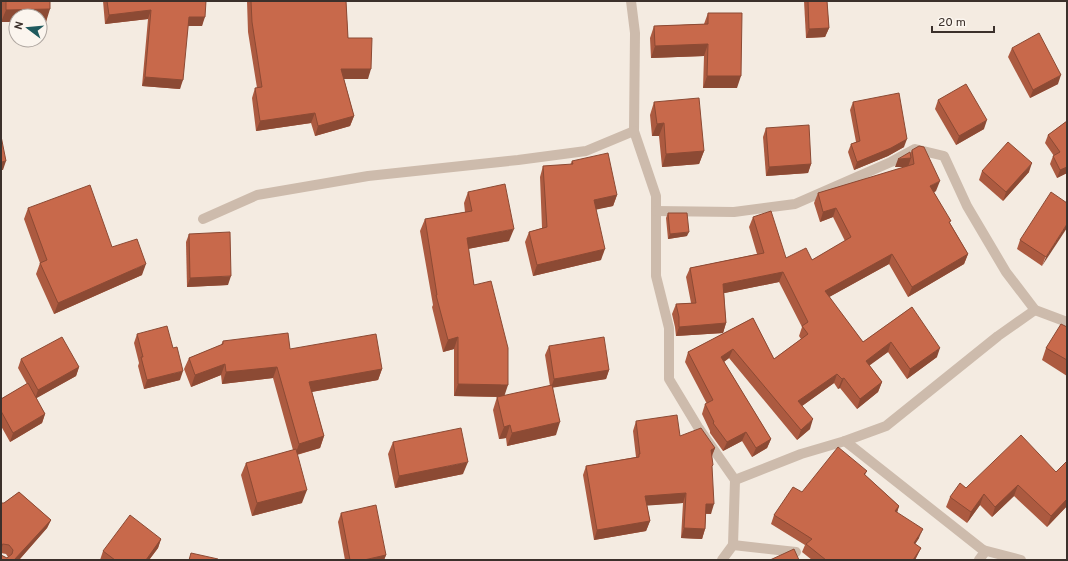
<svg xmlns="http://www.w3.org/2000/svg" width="1068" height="561" font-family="Overpass,sans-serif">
	<rect width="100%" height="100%" fill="#f4ebe1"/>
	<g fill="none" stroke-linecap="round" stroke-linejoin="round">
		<g stroke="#cdbbac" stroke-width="10">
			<polyline points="631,1 635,33 634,131 656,196 656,276 669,328 669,379 698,427 735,480 733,545 722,560"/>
			<polyline points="656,211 734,212 795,204 891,162 915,149 944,156 967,206 1006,272 1035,310 1067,322"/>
			<polyline points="203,219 257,195 368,176 518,160 586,151 634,131"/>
			<polyline points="845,441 983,550 984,553 979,560"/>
			<polyline points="735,480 801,454 845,441 886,426 998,336 1035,310"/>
			<polyline points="733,545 796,552"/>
			<polyline points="983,550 1021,560"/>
		</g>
	</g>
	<g fill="#ac5a40">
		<polygon points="1,1 50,1 46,22 40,22 40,16 16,16 16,22 1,22"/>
		<polygon points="103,1 206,1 202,26 188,26 180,89 142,86 148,19 105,24"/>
		<polygon points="247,1 346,1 348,38 368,79 344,79 354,116 350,126 315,136 311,123 256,131 252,98 255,88 257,88 248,32"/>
		<polygon points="804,1 827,1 829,28 825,37 806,38"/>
		<polygon points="708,13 737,88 703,88 704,56 651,58 650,38 654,26 704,24"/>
		<polygon points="1012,48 1058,84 1030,98 1008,57"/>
		<polygon points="938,100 984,129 956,145 935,109"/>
		<polygon points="654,102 704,151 699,164 662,167 659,136 652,136 650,115"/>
		<polygon points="853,102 904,147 888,156 854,170 848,152 851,144 856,142 850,110"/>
		<polygon points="1067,121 1067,173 1057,178 1050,164 1053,156 1054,156 1045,143 1048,135"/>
		<polygon points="766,128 811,164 808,173 766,176 763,137"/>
		<polygon points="912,150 936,191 934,192 950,223 968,254 964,264 908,297 889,264 829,297 863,342 912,307 937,357 907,379 888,352 869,365 882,382 878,392 857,409 840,388 838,389 834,383 802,406 810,429 797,440 729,358 724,362 771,439 767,448 752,457 742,441 723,451 710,433 710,431 702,414 705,404 707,404 685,362 688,352 753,318 774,359 801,339 799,336 802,327 779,282 724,293 726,323 723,333 676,336 675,327 672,314 676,304 691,303 686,277 690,268 757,254 749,227 753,217 786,258 812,260 845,241 833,217 820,222 814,203 818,193 905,167 895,167 910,154"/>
		<polygon points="572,161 617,195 613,206 596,209 601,260 533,276 525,242 529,232 542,228 540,177 543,166 570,165"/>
		<polygon points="982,171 1029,172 1003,201 979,180"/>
		<polygon points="468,192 509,241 468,249 474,285 504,396 550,386 545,355 549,346 609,370 606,379 553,387 556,435 507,446 506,438 499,439 493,410 497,397 500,397 454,396 454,349 443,352 432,307 433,305 420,231 425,219 465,212 464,203"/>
		<polygon points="1067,203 1042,266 1017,249 1020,240"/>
		<polygon points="28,208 112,247 142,275 54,314 36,274 40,263 24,219"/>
		<polygon points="668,213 687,236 668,239 666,218"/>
		<polygon points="189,234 228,285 187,287 186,242"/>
		<polygon points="1067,327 1067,376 1042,360 1046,348"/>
		<polygon points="137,334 180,380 144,389 138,366 139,363 134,343"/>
		<polygon points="223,341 290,349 382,369 378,380 312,392 324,436 320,448 297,455 302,503 252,516 241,475 246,463 293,450 273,378 222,384 221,375 191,387 184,369 189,358 221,345"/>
		<polygon points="21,359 79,367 76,376 36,398 45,414 42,423 10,442 1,426 1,399 27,384 18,368"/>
		<polygon points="636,421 715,448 712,456 712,468 711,514 706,514 705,529 702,539 681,538 683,503 647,505 650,521 646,531 594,540 583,475 586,466 636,457 633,431"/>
		<polygon points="393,442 463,474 395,488 388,454"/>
		<polygon points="1067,461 1067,506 1047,527 1014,496 992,517 980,505 967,523 946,507 950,497 966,488 1056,472"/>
		<polygon points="867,471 865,475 899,506 897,513 919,538 915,544 921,548 915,560 812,560 802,552 805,545 771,524 774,515 802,492"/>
		<polygon points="19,492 51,520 47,528 19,560 1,560 1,555 7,558 8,557 6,554 1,553 1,503 4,503"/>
		<polygon points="341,513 386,555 384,560 345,560 338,522"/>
		<polygon points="161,539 158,548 149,560 100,560 103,551"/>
	</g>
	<g fill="#8c4a34">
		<polygon points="50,9 46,22 40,22 40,16 16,16 16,22 1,22 6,10"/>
		<polygon points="151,10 148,19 105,24 109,15"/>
		<polygon points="189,17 205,17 202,26 186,26"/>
		<polygon points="829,28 825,37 806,38 809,29"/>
		<polygon points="708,44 704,56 651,58 655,46"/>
		<polygon points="341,69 371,69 368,79 337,79"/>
		<polygon points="1061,75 1058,84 1030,98 1033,90"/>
		<polygon points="707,76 741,76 737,88 703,88"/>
		<polygon points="145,77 183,80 180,89 142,86"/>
		<polygon points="315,113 311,123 256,131 260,121"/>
		<polygon points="354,116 350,126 315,136 318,126"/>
		<polygon points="987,120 984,129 956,145 959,136"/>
		<polygon points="664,123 659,136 652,136 657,124"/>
		<polygon points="907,139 904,147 888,156 854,170 857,162"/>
		<polygon points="704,151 699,164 662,167 666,154"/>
		<polygon points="911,158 908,167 895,167 898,159"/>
		<polygon points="6,161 3,170 1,170 1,162"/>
		<polygon points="1032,163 1029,172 1003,201 1006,192"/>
		<polygon points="811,164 808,173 766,176 769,167"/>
		<polygon points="1067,167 1067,173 1057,178 1060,170"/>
		<polygon points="940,181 936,191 927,196 930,186"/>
		<polygon points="617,195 613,206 590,211 594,200"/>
		<polygon points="836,208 833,217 820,222 823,212"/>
		<polygon points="1067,224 1067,228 1042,266 1046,257"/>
		<polygon points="514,229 509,241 462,250 467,238"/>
		<polygon points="689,232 687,236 668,239 670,234"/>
		<polygon points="605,249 601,260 533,276 537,265"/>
		<polygon points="892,254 889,264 822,301 825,291"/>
		<polygon points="968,254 964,264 908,297 912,287"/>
		<polygon points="146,264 142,275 54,314 58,303"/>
		<polygon points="783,272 779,282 720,294 723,284"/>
		<polygon points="231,276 228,285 187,287 190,278"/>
		<polygon points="726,323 723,333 676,336 679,327"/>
		<polygon points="458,337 454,349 443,352 448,340"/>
		<polygon points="891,342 888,352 862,371 866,361"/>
		<polygon points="940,348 937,357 907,379 910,369"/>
		<polygon points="733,349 729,358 718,366 721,357"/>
		<polygon points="225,364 221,375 191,387 195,375"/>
		<polygon points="79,367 76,376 35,399 38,390"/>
		<polygon points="277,367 273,378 222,384 226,372"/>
		<polygon points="382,369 378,380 305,393 309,382"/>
		<polygon points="609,370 606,379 551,388 554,379"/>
		<polygon points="183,371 180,380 144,389 147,380"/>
		<polygon points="837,374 834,383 795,411 798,401"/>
		<polygon points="844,378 840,388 838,389 842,379"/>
		<polygon points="882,382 878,392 857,409 860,399"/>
		<polygon points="458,384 508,385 504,397 454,396"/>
		<polygon points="45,414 42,423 10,442 13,433"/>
		<polygon points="813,419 810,429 797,440 801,430"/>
		<polygon points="560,422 556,435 507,446 512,433"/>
		<polygon points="510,425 506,438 499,439 504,427"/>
		<polygon points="746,432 742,441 723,451 727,442"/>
		<polygon points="324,436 320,448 295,455 299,444"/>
		<polygon points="771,439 767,448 752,457 756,448"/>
		<polygon points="715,448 711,457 711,450"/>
		<polygon points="468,462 463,474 395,488 399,476"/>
		<polygon points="1018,485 1014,496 992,517 995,507"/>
		<polygon points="307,490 302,503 252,516 257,503"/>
		<polygon points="686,493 683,503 642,506 645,496"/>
		<polygon points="984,494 980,505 967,523 971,512"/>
		<polygon points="1067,499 1067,506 1047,527 1051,516"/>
		<polygon points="706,504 714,504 711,514 703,513"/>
		<polygon points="899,506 896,515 895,511"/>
		<polygon points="51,520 47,528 19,560 14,560"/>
		<polygon points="650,521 646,531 594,540 597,530"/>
		<polygon points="684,528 705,529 702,539 681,538"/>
		<polygon points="923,529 919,538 910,552 914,543"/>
		<polygon points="161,539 158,548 149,560 146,560"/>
		<polygon points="3,544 1,550 1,545"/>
		<polygon points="921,548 915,560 913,560"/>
		<polygon points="386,555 384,560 364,560"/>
	</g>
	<g fill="#c8694b" stroke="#8c4a34">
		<polygon points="6,1 50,1 50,9 6,10"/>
		<polygon points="107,1 206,1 205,17 189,17 183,80 145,77 151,10 109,15"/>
		<polygon points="251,1 346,1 348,38 372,38 371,69 341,69 354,116 318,126 315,113 260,121 255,88 262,87 252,22"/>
		<polygon points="808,1 827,1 829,28 809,29"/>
		<polygon points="708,13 742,13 741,76 707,76 708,44 655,46 654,26 708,24"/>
		<polygon points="1039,33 1061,75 1033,90 1012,48"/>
		<polygon points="966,84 987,120 959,136 938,100"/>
		<polygon points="899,93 907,139 891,148 857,162 851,144 860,141 853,102"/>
		<polygon points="699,98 704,151 666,154 664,123 657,124 654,102"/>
		<polygon points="1067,121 1067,167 1060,170 1053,156 1060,152 1048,135"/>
		<polygon points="809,125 811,164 769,167 766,128"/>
		<polygon points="1,136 6,161 1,162"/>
		<polygon points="1008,142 1032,163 1006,192 982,171"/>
		<polygon points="919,146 924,147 940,181 930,186 951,221 949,222 968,254 912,287 892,254 825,291 863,342 912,307 940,348 910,369 891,342 866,361 882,382 860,399 844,378 842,379 837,374 798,401 813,419 801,430 733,349 721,357 771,439 756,448 746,432 727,442 713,423 714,422 705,404 713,400 688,352 753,318 774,359 808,334 802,326 808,322 783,272 723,284 726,323 679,327 679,317 676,304 696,303 690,268 764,253 753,217 771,211 786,258 806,248 812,260 851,237 836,208 823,212 818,193 914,164 912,150"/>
		<polygon points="910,152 911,158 898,159"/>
		<polygon points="608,153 617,195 594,200 605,249 537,265 529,232 547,227 543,166 573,164 572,161"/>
		<polygon points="505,184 514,229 467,238 474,285 491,281 508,348 508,385 458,384 458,337 448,340 436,295 437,295 425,219 472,211 468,192"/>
		<polygon points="90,185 112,247 137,239 146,264 58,303 40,263 47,260 28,208"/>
		<polygon points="1051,192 1067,203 1067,224 1046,257 1020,240"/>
		<polygon points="668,213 687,213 689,232 670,234"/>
		<polygon points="230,232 231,276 190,278 189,234"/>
		<polygon points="1061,324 1067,327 1067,360 1046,348"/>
		<polygon points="167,326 173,348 177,347 183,371 147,380 141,357 143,357 137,334"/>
		<polygon points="288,333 290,349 376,334 382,369 309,382 324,436 299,444 277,367 226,372 225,364 195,375 189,358 223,344 223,341"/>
		<polygon points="62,337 79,367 38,390 21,359"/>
		<polygon points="604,337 609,370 554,379 549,346"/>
		<polygon points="28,383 45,414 13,433 1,411 1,399"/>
		<polygon points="552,385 560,422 512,433 510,425 504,427 497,397"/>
		<polygon points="677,415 680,436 701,428 715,448 711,450 713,465 712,466 714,504 706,504 705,529 684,528 686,493 645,496 650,521 597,530 586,466 639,457 639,454 640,454 636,421"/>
		<polygon points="461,428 468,462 399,476 393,442"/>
		<polygon points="1021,435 1056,472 1067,461 1067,499 1051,516 1018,485 995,507 984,494 971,512 950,497 960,483 966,488"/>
		<polygon points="838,447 867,471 864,474 899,506 895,511 923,529 914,543 921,548 913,560 826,560 806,544 812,539 774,515 793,487 802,492"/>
		<polygon points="296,449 307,490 257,503 246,463"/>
		<polygon points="19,492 51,520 14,560 1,560 1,555 7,558 12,554 13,550 9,545 3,544 1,545 1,503 4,503"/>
		<polygon points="376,505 386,555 364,560 350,560 341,513"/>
		<polygon points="130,515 161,539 146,560 115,560 103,551"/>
		<polygon points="794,549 799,560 770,560"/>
		<polygon points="191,553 218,559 217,560 189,560"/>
	</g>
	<rect width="1068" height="561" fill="none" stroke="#3b302b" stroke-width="4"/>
	<g transform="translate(28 28) rotate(286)"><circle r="19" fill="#fbf5ee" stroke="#aea6a0"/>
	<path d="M0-3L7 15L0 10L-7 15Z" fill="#1f5a5e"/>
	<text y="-6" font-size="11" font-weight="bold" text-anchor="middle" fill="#3b302b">N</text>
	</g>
	<path d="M932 26v6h62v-6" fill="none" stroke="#3b302b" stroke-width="2"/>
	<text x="938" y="26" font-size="12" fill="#3b302b" stroke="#fbf5ee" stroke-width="3" paint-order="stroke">20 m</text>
</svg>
